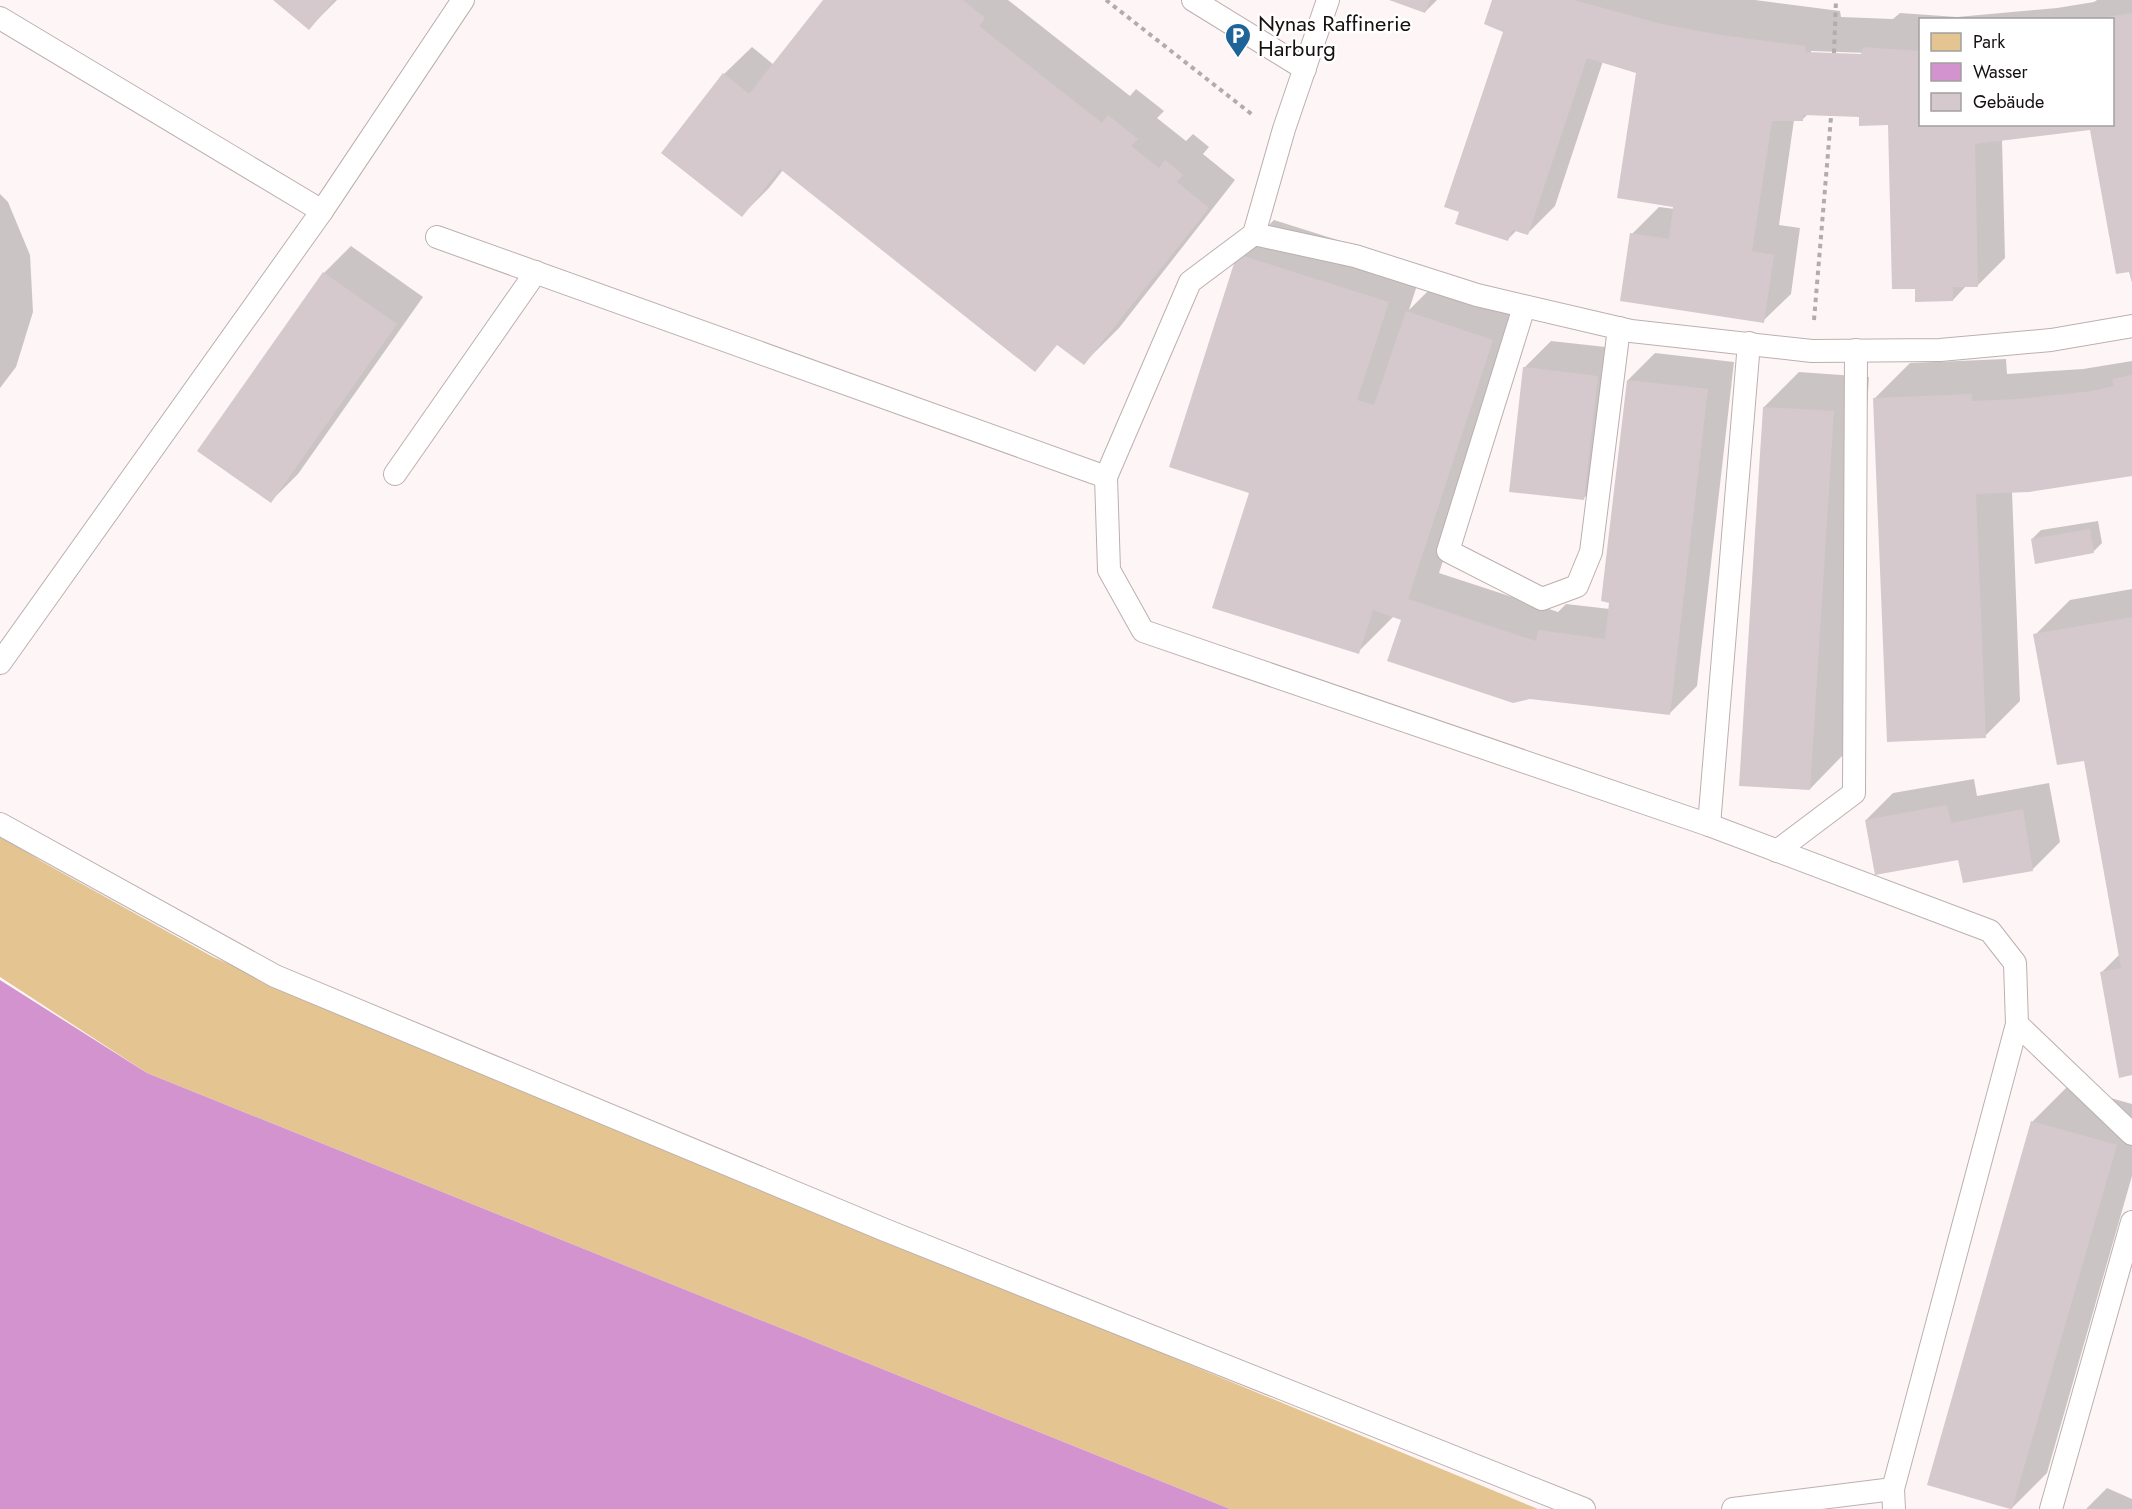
<svg xmlns="http://www.w3.org/2000/svg" width="2132" height="1509" font-family="Jost,sans-serif">
	<rect width="100%" height="100%" fill="#fef6f6"/>
	<polygon fill="#e4c591" points="0,835 41,861 213,957 328,1007 1538,1509 1230,1509 147,1073 0,977"/>
	<polygon fill="#d393cf" points="0,980 147,1073 1230,1509 0,1509"/>
	<g fill="#0003" fill-rule="evenodd">
		<polygon points="276,0 337,0 309,28"/>
		<polygon points="825,0 1008,0 1130,96 1136,89 1164,111 1157,118 1186,141 1193,134 1209,147 1203,154 1235,180 1119,328 1084,363 1058,343 1035,370 783,170 769,188 742,215 724,74 752,47 774,65"/>
		<polygon points="1392,0 1437,0 1425,12"/>
		<path d="M1494,0H1755L1840,11L1841,17L1893,19L1900,13L1957,17L2057,8L2094,2L2097,0H2132V281L2091,128L2002,139L2005,258L1978,285H1967L1953,300L1916,287L1890,121L1860,116L1808,114L1802,120H1794L1779,225L1800,228L1791,294L1763,321L1632,234L1659,207L1675,209L1638,72L1603,61L1555,206L1527,234L1517,230L1507,240L1505,31ZM1920,20H2112V124H1920ZM1811,51L1869,53V56L1811,54Z"/>
		<polygon points="0,194 8,202 30,255 33,312 16,367 0,388"/>
		<polygon points="1274,220 1423,267 1409,310 1442,277 1527,305 1439,573 1558,612 1566,604 1610,609 1628,380 1655,353 1734,362 1697,686 1670,713 1394,616 1358,652 1251,492 1238,255"/>
		<polygon points="351,246 423,297 298,474 271,501 324,273"/>
		<polygon points="1551,341 1624,349 1610,472 1583,499 1524,368"/>
		<polygon points="2006,359 2007,374 2083,369 2132,361 2132,477 2131,474 2012,491 2020,701 1985,736 1875,398 1910,363"/>
		<polygon points="1799,372 1869,377 1845,753 1810,789 1764,407"/>
		<polygon points="2098,521 2102,543 2093,552 2032,539 2041,530"/>
		<polygon points="2132,589 2132,1074 2102,972 2120,954 2085,759 2035,635 2070,600"/>
		<polygon points="1974,779 1977,796 2049,783 2060,842 2033,869 1964,882 1959,858 1866,820 1893,793"/>
		<polygon points="2068,1086 2132,1104 2132,1176 2047,1473 2012,1508 1929,1484 2033,1121"/>
		<polygon points="2107,1488 2132,1499 2132,1509 2086,1509"/>
	</g>
	<g fill="#d5c9cd">
		<polygon points="273,0 334,0 309,30"/>
		<polygon points="823,0 963,0 985,18 979,26 1102,123 1108,115 1138,139 1131,146 1159,168 1165,160 1183,175 1177,182 1209,208 1084,365 1057,345 1035,372 780,169 742,217 661,153 723,73 749,94"/>
		<polygon points="1389,0 1430,0 1425,13"/>
		<polygon points="1492,0 1574,0 1661,24 1721,35 1805,46 1806,52 1861,54 1863,47 1920,51 1920,124 2112,124 2112,20 2101,18 2132,13 2132,283 2129,272 2116,274 2090,130 1975,144 1978,287 1953,287 1953,301 1915,302 1915,289 1892,289 1888,125 1859,126 1859,117 1803,115 1803,121 1772,121 1752,251 1774,255 1764,323 1620,301 1630,233 1669,239 1673,207 1617,198 1636,73 1587,58 1528,235 1512,230 1508,241 1455,224 1459,212 1444,207 1503,32 1484,24"/>
		<polygon points="1237,254 1389,302 1357,400 1374,405 1406,311 1493,340 1408,599 1536,641 1538,630 1605,639 1609,603 1601,601 1627,380 1708,389 1670,715 1530,699 1513,703 1387,661 1401,620 1373,610 1359,654 1212,608 1249,493 1169,467"/>
		<polygon points="323,272 397,324 271,503 197,451"/>
		<polygon points="1523,367 1598,376 1584,500 1509,492"/>
		<polygon points="2132,375 2132,476 2029,492 1976,494 1986,738 1887,742 1873,398 1972,394 1972,401 2017,399 2092,391 2114,386 2112,379"/>
		<polygon points="1763,407 1834,411 1810,790 1739,786"/>
		<polygon points="2090,529 2094,553 2035,564 2031,539"/>
		<polygon points="2132,617 2132,1075 2119,1078 2100,972 2121,968 2084,761 2057,765 2033,634"/>
		<polygon points="1947,805 1951,823 2023,809 2033,871 1963,883 1958,860 1875,875 1865,820"/>
		<polygon points="2031,1121 2117,1145 2012,1509 2010,1509 1927,1485"/>
	</g>
	<g fill="none" stroke-linecap="round" stroke-linejoin="round">
		<defs>
			<g id="service">
				<polyline points="1193,0 1305,69"/>
				<polyline points="0,18 322,211"/>
				<polyline points="1254,234 1355,256 1477,295 1631,331 1812,351 1940,350 2051,340 2132,326"/>
				<polyline points="437,237 1106,477 1109,570 1143,631 1709,825 1990,931 2015,963 2017,1024 1893,1489 1894,1509"/>
				<polyline points="1524,307 1448,551 1542,599 1577,586 1591,552 1619,328"/>
				<polyline points="395,474 536,272"/>
				<polyline points="1106,477 1190,282 1254,234 1284,129 1328,0"/>
				<polyline points="0,663 322,211 463,0"/>
				<polyline points="0,824 275,976 885,1230 1584,1509"/>
				<polyline points="1709,825 1749,343"/>
				<polyline points="1777,851 1854,793 1856,350"/>
				<polyline points="2017,1024 2132,1134"/>
				<polyline points="1733,1509 1893,1489"/>
				<polyline points="2051,1509 2132,1222"/>
			</g>
		</defs>
		<use href="#service" stroke="#bcb0af" stroke-width="24"/>
		<g stroke="#b3acac" stroke-width="4" stroke-dasharray="4.5 4.5" stroke-linecap="butt">
			<polyline points="1106,0 1254,116"/>
			<polyline points="1834,53 1836,0"/>
			<polyline points="1814,320 1831,117"/>
		</g>
		<use href="#service" stroke="#fff" stroke-width="22"/>
	</g>
	<defs>
		<symbol id="parking-pin" viewBox="-11 -11 22 30"><path d="M0 17L-7.5 6A9.5 9.5 0 1 1 7.5 6Z" fill="#1e6498" stroke="#fff"/><path d="M-3.5-5.5H1a3.5 3.5 0 0 1 0 7H-1V5.5H-3.5ZM-1-3.4V-.6H.8a1.4 1.4 0 0 0 0-2.8Z" fill="#fff"/></symbol>
	</defs>
	<g fill-rule="evenodd">
		<use href="#parking-pin" x="1223" y="21" width="30" height="40"/>
	</g>
	<g text-anchor="middle" stroke-width="5" stroke-linejoin="round" paint-order="stroke">
		<g font-size="22" fill="#151110" stroke="#fff" text-anchor="start">
			<text x="1258" y="31">Nynas Raffinerie<tspan x="1258" dy="25">Harburg</tspan></text>
		</g>
	</g>
	<rect x="1919" y="18" width="195" height="108" fill="#ffffff" stroke="#a1a09f" stroke-width="1.5"/>
	<rect x="1931" y="33" width="30" height="18" fill="#e4c591" stroke="#a1a09f" stroke-width="1.5"/>
	<text x="1973" y="48" font-size="18" fill="#151110">Park</text>
	<rect x="1931" y="63" width="30" height="18" fill="#d393cf" stroke="#a1a09f" stroke-width="1.5"/>
	<text x="1973" y="78" font-size="18" fill="#151110">Wasser</text>
	<rect x="1931" y="93" width="30" height="18" fill="#d5c9cd" stroke="#a1a09f" stroke-width="1.5"/>
	<text x="1973" y="108" font-size="18" fill="#151110">Gebäude</text>
</svg>
